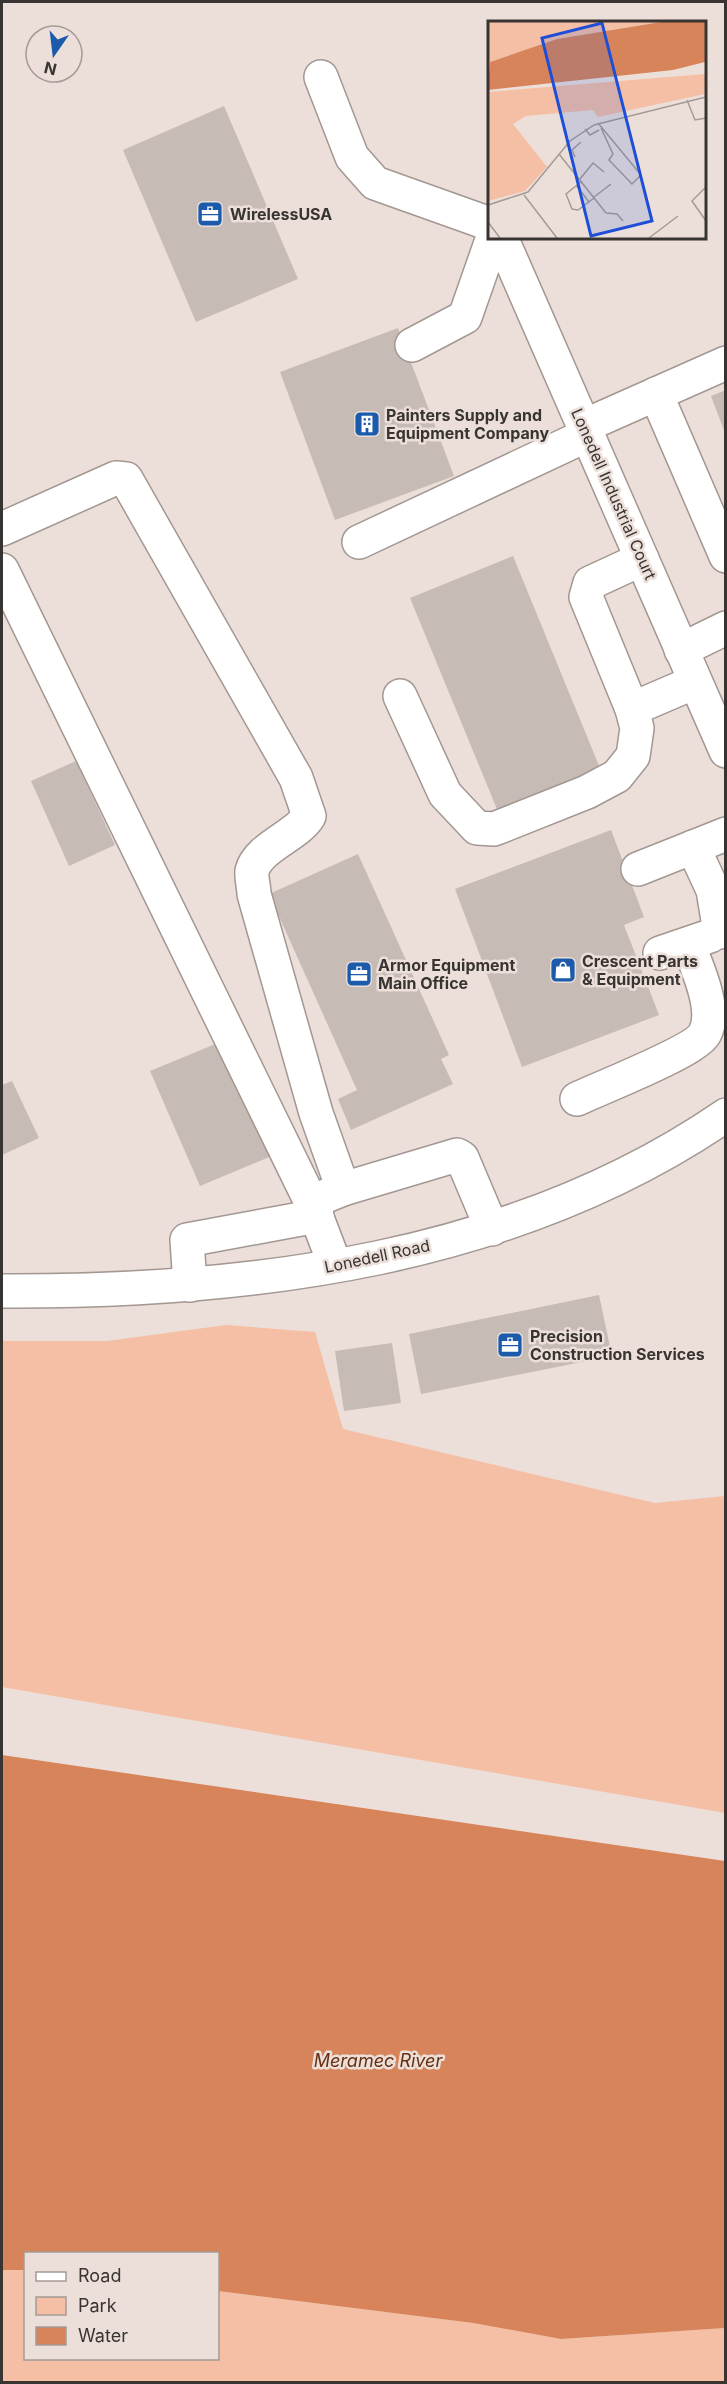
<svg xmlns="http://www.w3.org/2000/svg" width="727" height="2384" font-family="Inter,sans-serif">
	<rect width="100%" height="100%" fill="#ecdfd9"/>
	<g fill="#f5bfa5">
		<polygon points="226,1325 315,1332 343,1429 655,1503 725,1496 725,1813 2,1687 2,1341 107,1341"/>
		<polygon points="2,2270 25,2270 26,2358 218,2358 218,2291 473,2323 561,2339 725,2328 725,2382 2,2382"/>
	</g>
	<polygon fill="#d7845a" points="2,1755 725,1861 725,2328 561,2339 473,2323 218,2291 218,2254 26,2254 25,2270 2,2270"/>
	<g fill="#c7bbb5">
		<polygon points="224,106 298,279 196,322 123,150"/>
		<polygon points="398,328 454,476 335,520 280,372"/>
		<polygon points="726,390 726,433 725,433 711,396"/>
		<polygon points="513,556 602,773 499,814 410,598"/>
		<polygon points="76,761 115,845 69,866 31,781"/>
		<polygon points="611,830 644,917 624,925 659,1015 522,1067 455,889"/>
		<polygon points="358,854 449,1055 441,1059 453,1084 351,1130 338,1099 357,1090 269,894"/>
		<polygon points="225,1040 274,1155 200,1186 150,1071"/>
		<polygon points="12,1081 39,1138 2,1155 2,1085"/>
		<polygon points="599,1295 612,1356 421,1394 409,1334"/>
		<polygon points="392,1343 401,1403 344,1411 335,1351"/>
	</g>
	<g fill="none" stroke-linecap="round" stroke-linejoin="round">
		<defs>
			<g id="minor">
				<polyline points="321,77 352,157 375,183 490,224"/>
				<polyline points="501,237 726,751"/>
				<polyline points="412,345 465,317 493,237"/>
				<polyline points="656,394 726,556"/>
				<polyline points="584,426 726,363"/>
				<path d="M2,529L116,478L126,479L296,778L309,816C297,836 258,847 252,871C251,877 254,887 254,894L316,1113L343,1189L311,1202"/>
				<polyline points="359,542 587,435"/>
				<polyline points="2,570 311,1202 335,1265"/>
				<polyline points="681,650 726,628"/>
				<polyline points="400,696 445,794 477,828 494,829 587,792 617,776 633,756 637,728 632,709 695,682"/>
				<polyline points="632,709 586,597 590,583 642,559"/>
				<polyline points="693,847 713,890 720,932"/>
				<polyline points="638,869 726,834"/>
				<polyline points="660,953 710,936"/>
				<path d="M577,1099C600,1088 696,1051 705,1033C717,1010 697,967 688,944"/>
				<polyline points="343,1189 457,1155 462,1158 492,1229"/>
				<polyline points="190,1285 187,1240 317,1216"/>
				<path d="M2,1291C251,1292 515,1260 726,1115"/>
			</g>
		</defs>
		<use href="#minor" stroke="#a39792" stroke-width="36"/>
		<use href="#minor" stroke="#fff" stroke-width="33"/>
	</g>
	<defs>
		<symbol id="office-square" viewBox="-11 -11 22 22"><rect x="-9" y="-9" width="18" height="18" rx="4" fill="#1c5aab" stroke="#ecdfd9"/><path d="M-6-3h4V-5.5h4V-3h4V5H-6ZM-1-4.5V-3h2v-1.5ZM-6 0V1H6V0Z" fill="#fff"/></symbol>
		<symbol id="building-square" viewBox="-11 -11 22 22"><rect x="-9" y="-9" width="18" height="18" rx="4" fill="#1c5aab" stroke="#ecdfd9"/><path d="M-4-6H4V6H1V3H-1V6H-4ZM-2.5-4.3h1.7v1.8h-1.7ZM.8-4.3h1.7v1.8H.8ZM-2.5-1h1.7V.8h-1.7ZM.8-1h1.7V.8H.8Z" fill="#fff"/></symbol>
		<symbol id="shop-square" viewBox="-11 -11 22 22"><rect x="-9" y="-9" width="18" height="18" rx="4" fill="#1c5aab" stroke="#ecdfd9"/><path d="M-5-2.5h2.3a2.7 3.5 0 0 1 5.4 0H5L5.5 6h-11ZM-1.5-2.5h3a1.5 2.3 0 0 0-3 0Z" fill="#fff"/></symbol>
	</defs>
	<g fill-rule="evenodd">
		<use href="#office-square" x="195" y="199" width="30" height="30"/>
		<use href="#building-square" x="352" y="409" width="30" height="30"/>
		<use href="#shop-square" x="548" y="955" width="30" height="30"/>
		<use href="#office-square" x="344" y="959" width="30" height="30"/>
		<use href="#office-square" x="495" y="1330" width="30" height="30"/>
	</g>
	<g text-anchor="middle" stroke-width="5" stroke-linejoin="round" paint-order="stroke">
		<g font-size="16" font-weight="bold" fill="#383431" stroke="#ecdfd9" text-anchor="start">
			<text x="230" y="220">WirelessUSA</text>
			<text x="386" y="421">Painters Supply and<tspan x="386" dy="18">Equipment Company</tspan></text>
			<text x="582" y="967">Crescent Parts<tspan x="582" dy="18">&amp; Equipment</tspan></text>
			<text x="378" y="971">Armor Equipment<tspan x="378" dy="18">Main Office</tspan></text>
			<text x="530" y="1342">Precision<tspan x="530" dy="18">Construction Services</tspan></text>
		</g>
		<g font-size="16" fill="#383431" stroke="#ecdfd9">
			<text transform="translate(614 494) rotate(66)" y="6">Lonedell Industrial Court</text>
			<text transform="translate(377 1256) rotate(-12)" y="6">Lonedell Road</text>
		</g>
		<g font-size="18" font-style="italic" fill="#663011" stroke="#ecdfd9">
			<text x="378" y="2067">Meramec River</text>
		</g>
	</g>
	<g transform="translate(488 21)">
		<rect width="218" height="218" fill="#ecdfd9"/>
		<path d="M0,0H179L69,18L0,42ZM217,53V73L110,96L105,89L38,95L25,103L59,146L37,170L0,180V71Z" fill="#f5bfa5"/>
		<path d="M179,0H217V41L185,49L0,69L2,41L69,18Z" fill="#d7845a"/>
		<path fill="none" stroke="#a49b96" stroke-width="1.5" d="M199,79L207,99L218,97M110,102L153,154L144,163L121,139L125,133L113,107M97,108L102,114L111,109M71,133L118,192M87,136L84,129L93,121M92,158L105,142L116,151M94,160L78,173L84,188L90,189L106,177M88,164L101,181M218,166L204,180L218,200M36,174L69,217M106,176L123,163M0,184L40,171L82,120L106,104L218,76M118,192L129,193L135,200M0,201L12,217M161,217L190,195"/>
		<path fill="#1d4ed8" fill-opacity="0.15" stroke="#1d4ed8" stroke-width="3" d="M114,2L164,200L103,215L54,17Z"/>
		<rect width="218" height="218" fill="none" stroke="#383431" stroke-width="3"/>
	</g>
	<rect width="727" height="2384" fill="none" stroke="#383431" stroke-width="6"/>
	<rect x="24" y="2252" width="195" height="108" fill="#ecdfd9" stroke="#a49b96" stroke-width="1.5"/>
	<rect x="36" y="2272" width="30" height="9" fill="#ffffff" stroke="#a49b96" stroke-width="1.5"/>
	<text x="78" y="2282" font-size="18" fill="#383431">Road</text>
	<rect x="36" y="2297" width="30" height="18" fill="#f5bfa5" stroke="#a49b96" stroke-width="1.5"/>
	<text x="78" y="2312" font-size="18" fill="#383431">Park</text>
	<rect x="36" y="2327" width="30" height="18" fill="#d7845a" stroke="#a49b96" stroke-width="1.5"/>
	<text x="78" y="2342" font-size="18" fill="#383431">Water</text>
	<g transform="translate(54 54) rotate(194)"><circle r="28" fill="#ecdfd9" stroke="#a49b96" stroke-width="1.5"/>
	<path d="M0-4.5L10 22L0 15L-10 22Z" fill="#1c5aab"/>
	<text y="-9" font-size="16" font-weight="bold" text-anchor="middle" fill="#383431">N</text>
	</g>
</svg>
